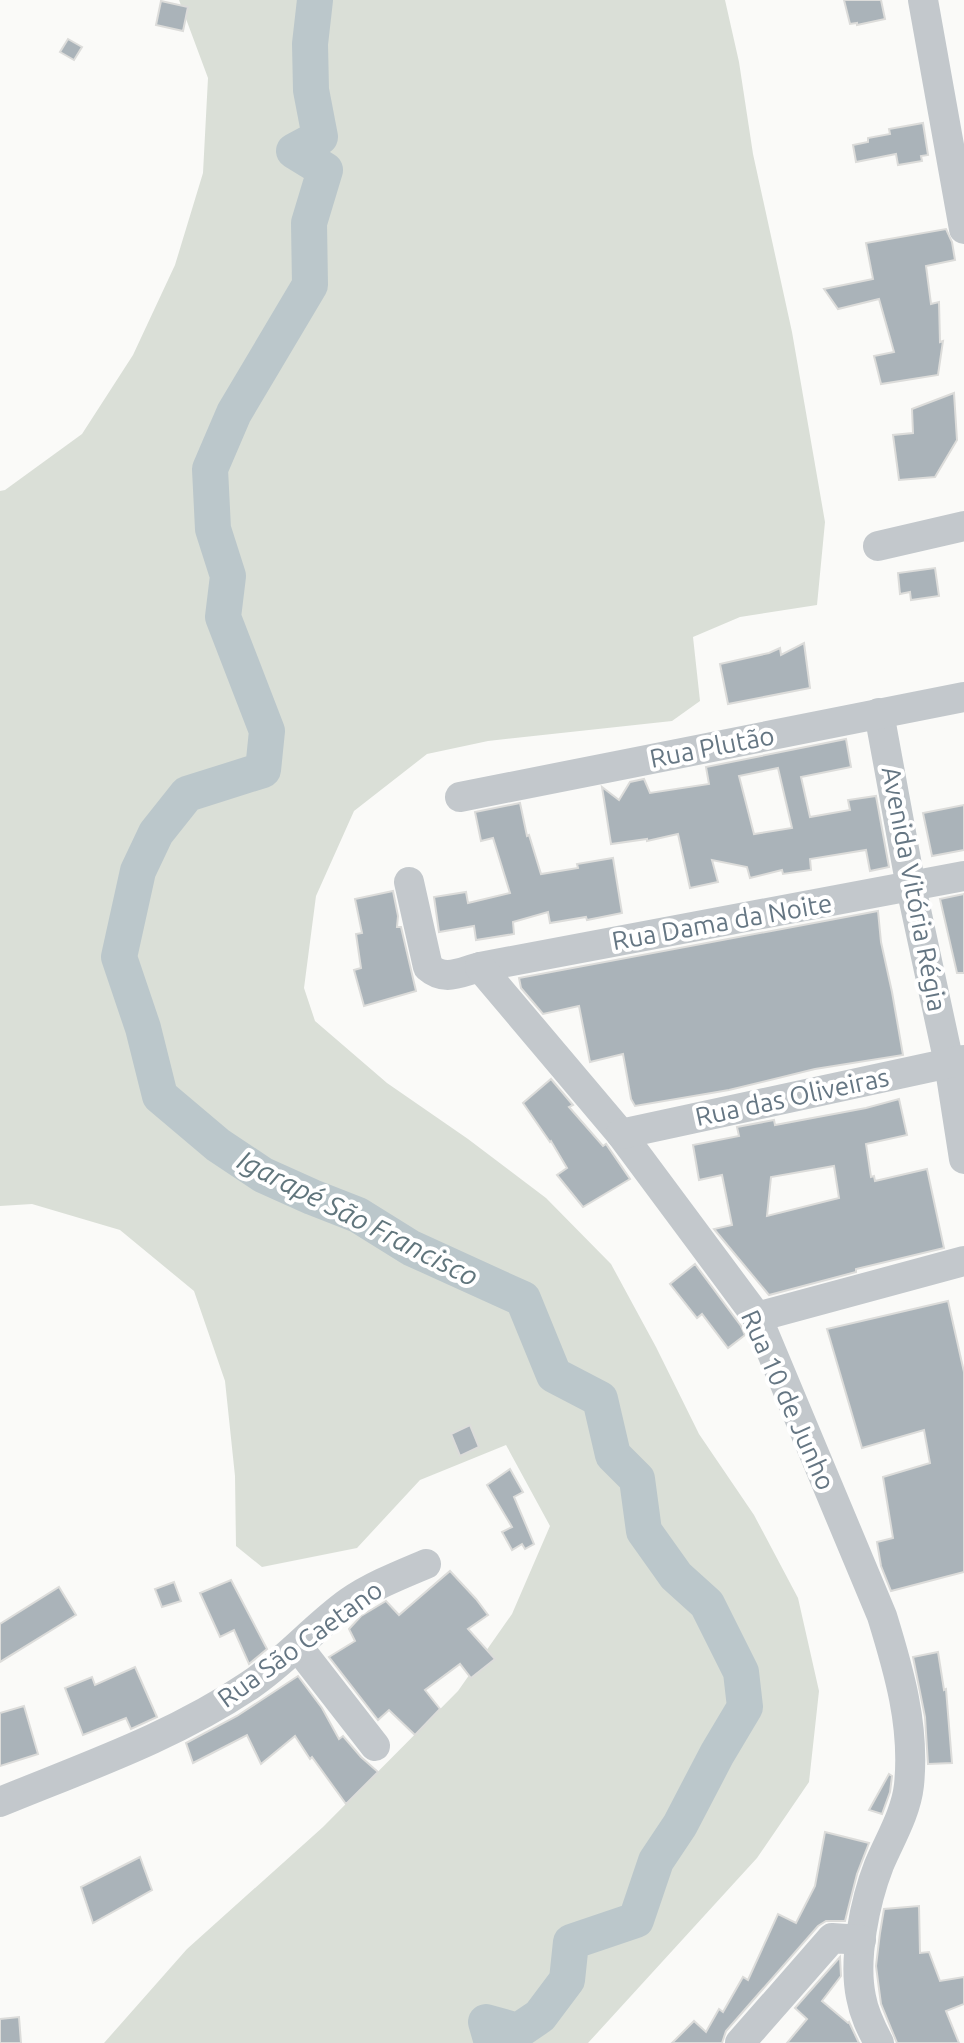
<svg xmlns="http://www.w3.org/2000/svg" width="964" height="2043" font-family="Ubuntu,sans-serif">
	<rect width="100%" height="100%" fill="#fafaf8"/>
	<polygon fill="#dadfd7" points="179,0 725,0 739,62 753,154 792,332 825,522 817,605 740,617 693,637 700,701 672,721 488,741 427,754 354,811 316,896 304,988 315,1021 387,1083 468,1139 546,1198 611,1264 656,1347 699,1434 754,1515 798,1598 819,1691 809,1782 757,1858 588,2043 104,2043 187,1949 323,1827 458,1691 512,1614 550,1526 506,1445 420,1480 357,1548 262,1567 236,1546 235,1476 225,1381 194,1291 120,1230 32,1204 0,1206 0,491 5,490 82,434 133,355 175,265 203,173 208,78"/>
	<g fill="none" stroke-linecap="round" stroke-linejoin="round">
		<polyline stroke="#bbc7cb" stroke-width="36" points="315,0 310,44 311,90 320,137 294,151 325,170 309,223 310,285 234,413 210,469 213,529 228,576 223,617 267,731 263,770 187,794 156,833 138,871 119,957 143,1028 160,1096 218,1145 263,1175 312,1197 358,1215 411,1248 523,1299 554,1375 600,1399 613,1455 637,1479 644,1531 676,1576 707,1604 741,1672 745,1707 717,1754 680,1825 656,1861 636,1920 571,1942 567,1980 540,2016 518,2031 486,2022 492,2043"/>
	</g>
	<g fill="#aab3b9" stroke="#dcdcda" stroke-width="2" fill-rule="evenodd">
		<polygon points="844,0 881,0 885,19 857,25 857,23 850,24"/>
		<polygon points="161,1 188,7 183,31 156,25"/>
		<polygon points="68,39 82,47 74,60 60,52"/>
		<polygon points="923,123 928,155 921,156 922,161 898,165 896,154 856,162 853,145 868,142 868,138 890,134 889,129"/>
		<polygon points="946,229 952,242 955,260 926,266 931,304 939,302 940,342 943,341 938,375 881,384 874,356 894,352 879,299 838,309 824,289 873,279 866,243"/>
		<polygon points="954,393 957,440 935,477 899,480 893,435 913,433 912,409"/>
		<polygon points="935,568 939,596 911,600 910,592 900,594 898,573"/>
		<polygon points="804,643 810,688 728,704 720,664 769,653 780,648 781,655"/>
		<path d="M846,739L851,767L801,777L810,817L850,810L848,800L876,796L889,867L870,871L866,850L810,859L811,870L783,874L782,870L750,878L747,867L712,860L718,882L690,888L678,834L647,841V839L611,844L602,787L619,800L630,782L644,779L650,793L709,784L706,767ZM778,768L792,828L754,834L739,776Z"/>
		<polygon points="520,803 527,836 529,835 541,874 578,868 577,864 613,858 622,913 587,920 586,917 550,923 548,912 513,922 514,934 476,940 474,926 439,932 434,897 466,892 468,903 510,893 493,838 481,841 475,812"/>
		<polygon points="964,805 964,850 932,856 923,813"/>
		<polygon points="393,891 398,916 397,927 401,927 416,991 364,1006 354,970 361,968 356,934 362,933 355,899"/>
		<polygon points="964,894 964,973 957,973 940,899"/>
		<polygon points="878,911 881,942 892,992 903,1055 815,1069 729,1090 635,1106 631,1099 623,1054 590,1062 579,1006 543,1014 521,988 519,978"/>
		<polygon points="551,1079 573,1105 569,1107 603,1146 606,1144 630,1179 583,1207 557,1175 567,1168 551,1141 550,1142 523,1103"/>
		<path d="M899,1099L907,1135L866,1144L871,1177L874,1176L875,1181L927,1169L944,1248L856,1269V1272L769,1295L714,1229L732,1225L722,1175L699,1180L693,1145L739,1136L737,1127L774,1120L775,1125L866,1108ZM834,1166L839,1198L767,1216L771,1177Z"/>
		<polygon points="695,1264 741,1326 745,1335 728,1348 702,1314 697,1318 670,1284"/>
		<polygon points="948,1301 964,1372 964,1572 891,1591 881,1566 877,1542 893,1538 883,1477 930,1463 924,1430 862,1448 827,1329"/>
		<polygon points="470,1425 479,1447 460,1456 451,1434"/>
		<polygon points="510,1469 523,1492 514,1497 534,1544 525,1549 522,1544 512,1550 502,1532 512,1527 487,1485"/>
		<polygon points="450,1571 476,1599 488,1615 468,1629 495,1659 471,1678 460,1664 425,1690 440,1709 415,1735 389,1710 378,1720 329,1657 355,1641 349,1629 361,1616 386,1601 399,1615"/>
		<polygon points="231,1580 267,1649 249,1664 234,1630 220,1637 200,1593"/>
		<polygon points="174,1582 181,1601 162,1607 155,1589"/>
		<polygon points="59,1587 76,1615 0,1662 0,1624"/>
		<polygon points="938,1652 944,1690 946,1689 952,1763 928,1764 925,1717 913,1657"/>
		<polygon points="135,1667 157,1717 131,1729 126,1718 83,1735 65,1688 92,1677 95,1685"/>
		<polygon points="298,1676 322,1708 339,1739 343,1736 361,1757 378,1772 346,1804 312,1757 310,1759 295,1736 261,1764 247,1735 193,1763 186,1743 237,1716"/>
		<polygon points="24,1706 38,1754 0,1766 0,1713"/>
		<polygon points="889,1774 892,1776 890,1792 882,1814 869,1810"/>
		<polygon points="825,1832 869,1843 857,1874 845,1921 826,1921 818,1926 726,2031 722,2043 672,2043 694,2021 706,2032 719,2009 723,2012 743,1977 748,1980 778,1914 796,1923 815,1886"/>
		<polygon points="140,1857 152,1890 93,1923 81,1887"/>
		<polygon points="919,1906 920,1953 929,1952 940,1981 964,1977 964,2004 946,2011 959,2043 897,2043 881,2004 876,1966 880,1933 884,1909"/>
		<polygon points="840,1957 841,1976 822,2001 848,2023 849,2022 859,2043 787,2043 807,2019 795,2008"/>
		<polygon points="19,2017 21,2043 0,2043 0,2019"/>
	</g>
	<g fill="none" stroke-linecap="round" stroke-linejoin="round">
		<g stroke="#c3c8cc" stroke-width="30">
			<polyline points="923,0 964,229"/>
			<polyline points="878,546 964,526"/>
			<polyline points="879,713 911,887 949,1063 964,1159"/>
			<polyline points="460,797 964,697"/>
			<path d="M409,882L428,967C445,982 460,972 480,967L964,876"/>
			<path d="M480,967L621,1134L757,1317L882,1616C899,1671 915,1726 909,1785C906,1813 890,1839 879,1865C865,1901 853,1959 861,1997C864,2014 871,2028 879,2043"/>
			<polyline points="621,1134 964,1060"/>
			<polyline points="757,1317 964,1261"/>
			<polyline points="298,1647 375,1746"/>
			<path d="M0,1802C85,1767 173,1737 250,1685C286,1661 314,1627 349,1602C372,1586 400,1575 426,1564"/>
			<polyline points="740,2043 832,1938 861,1940"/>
		</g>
	</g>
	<g text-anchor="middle" stroke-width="8" stroke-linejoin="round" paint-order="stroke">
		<g font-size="26" fill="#657683" stroke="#fff">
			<text transform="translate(712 747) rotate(-11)" y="9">Rua Plutão</text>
			<text transform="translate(914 889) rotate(79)" y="9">Avenida Vitória Régia</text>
			<text transform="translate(722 922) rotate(-10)" y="9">Rua Dama da Noite</text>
			<text transform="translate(792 1097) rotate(-12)" y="9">Rua das Oliveiras</text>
			<text transform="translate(788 1400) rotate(66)" y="9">Rua 10 de Junho</text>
			<text transform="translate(300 1644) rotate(-36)" y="9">Rua São Caetano</text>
		</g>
		<g font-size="28" font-style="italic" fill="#60757c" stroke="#fff">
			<text transform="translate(358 1218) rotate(27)" y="10">Igarapé São Francisco</text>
		</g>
	</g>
</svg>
